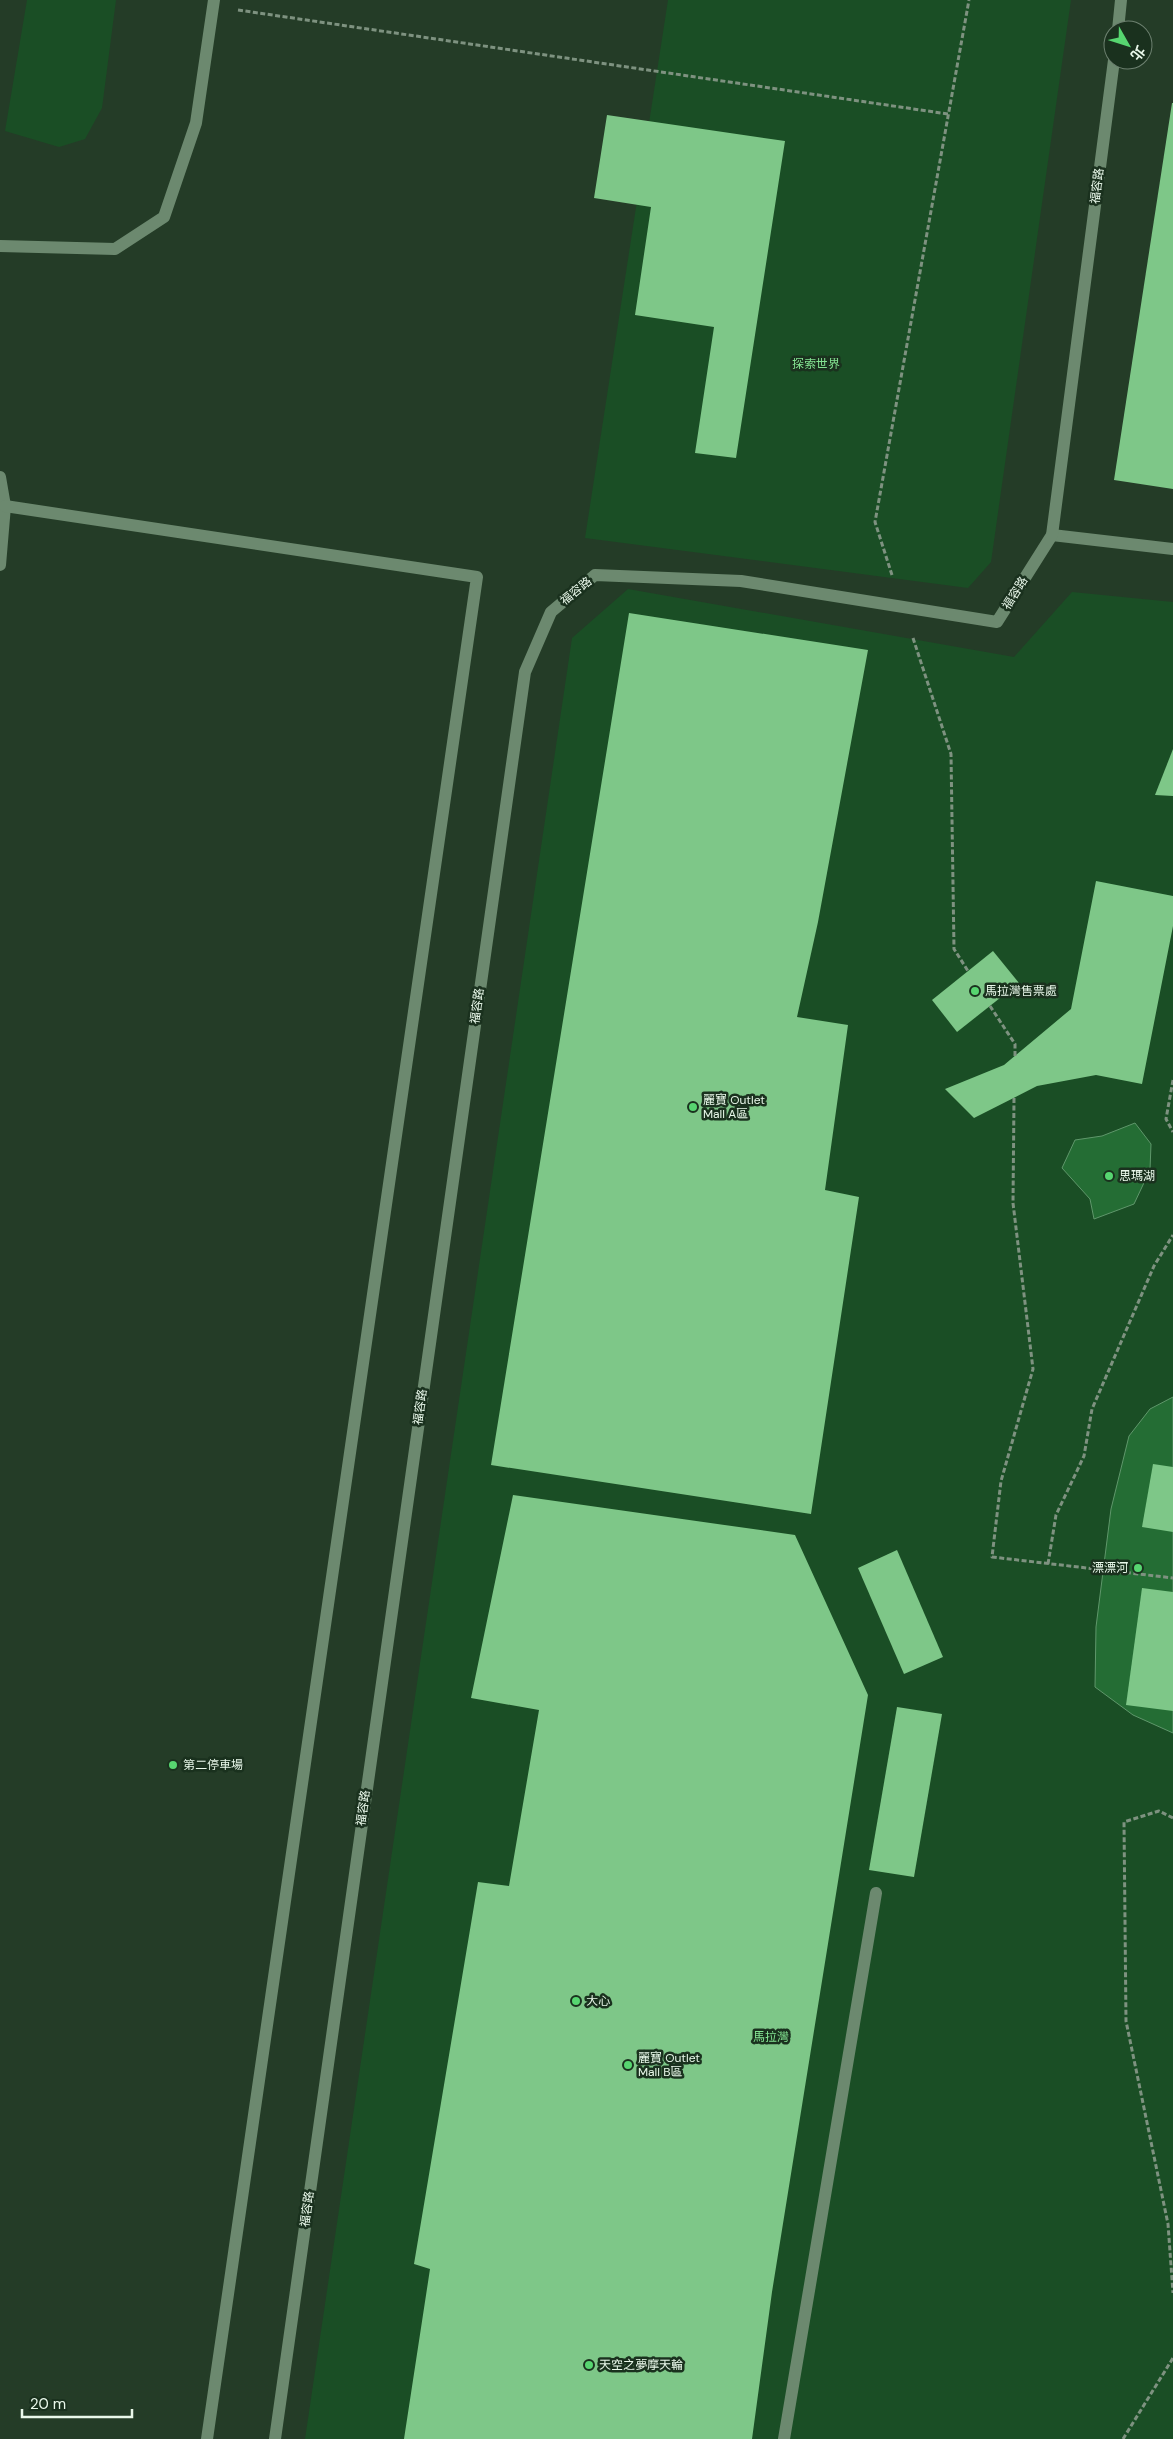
<svg xmlns="http://www.w3.org/2000/svg" width="1173" height="2439" font-family="'DM Sans','Noto Sans TC',sans-serif">
	<rect width="100%" height="100%" fill="#243c27"/>
	<g fill="#1a4e25">
		<polygon points="27,0 116,0 102,108 85,139 59,147 5,131"/>
		<polygon points="668,0 1071,0 991,562 968,588 585,538"/>
		<polygon points="628,589 1014,657 1072,592 1173,602 1173,2439 305,2439 572,638"/>
	</g>
	<g fill="#246d34" stroke="#5f976b">
		<polygon points="1135,1123 1151,1144 1150,1170 1134,1204 1094,1219 1090,1199 1062,1168 1075,1140 1102,1136"/>
		<polygon points="1173,1397 1173,1733 1133,1715 1095,1687 1096,1627 1111,1509 1129,1436 1150,1409"/>
	</g>
	<g fill="#7ec788">
		<polygon points="1172,103 1173,103 1173,489 1114,480"/>
		<polygon points="607,115 785,141 736,458 695,453 714,327 635,315 651,207 594,198"/>
		<polygon points="629,613 868,650 818,922 797,1017 848,1025 825,1190 859,1197 811,1514 491,1465"/>
		<polygon points="1173,749 1173,796 1155,795"/>
		<polygon points="1096,881 1173,896 1173,926 1142,1084 1096,1075 1037,1086 974,1118 945,1089 1004,1065 1071,1009"/>
		<polygon points="993,951 1019,983 957,1032 932,1000"/>
		<polygon points="1153,1464 1173,1467 1173,1532 1142,1527"/>
		<polygon points="513,1495 795,1535 868,1695 772,2292 752,2439 404,2439 430,2269 414,2264 478,1882 509,1886 539,1710 471,1698"/>
		<polygon points="897,1550 943,1657 904,1674 858,1568"/>
		<polygon points="1142,1588 1173,1592 1173,1711 1126,1705"/>
		<polygon points="897,1707 942,1714 914,1877 869,1870"/>
	</g>
	<g fill="none" stroke-linecap="round" stroke-linejoin="round">
		<g stroke="#7e9280" stroke-width="3" stroke-dasharray="5 2.5" stroke-linecap="butt">
			<polyline points="238,10 948,114"/>
			<polyline points="892,575 875,522 969,0"/>
			<polyline points="913,638 951,754 954,949 968,971"/>
			<polyline points="990,1006 1015,1044 1015,1056"/>
			<polyline points="1173,1080 1166,1119 1173,1132"/>
			<polyline points="1014,1098 1013,1203 1033,1369 1001,1481 992,1557 1173,1578"/>
			<polyline points="1048,1564 1056,1515 1084,1456 1092,1409 1154,1266 1173,1235"/>
			<polyline points="1173,1818 1159,1811 1124,1822 1126,2021 1168,2224 1173,2293"/>
			<polyline points="1123,2439 1173,2358"/>
		</g>
		<g stroke="#6c896f" stroke-width="12">
			<polyline points="1118,30 1121,0"/>
			<polyline points="0,246 115,249 164,217 196,123 214,0"/>
			<polyline points="0,477 5,506 0,565"/>
			<polyline points="5,506 477,577 207,2439"/>
			<polyline points="1052,535 1173,549"/>
			<polyline points="275,2439 525,672 551,612 595,575 741,581 997,622 1052,535 1114,60"/>
			<polyline points="784,2439 876,1893"/>
		</g>
	</g>
	<g fill="#57d570" stroke="#1a311e" stroke-width="2">
		<circle cx="975" cy="991" r="5"/>
		<circle cx="693" cy="1107" r="5"/>
		<circle cx="1109" cy="1176" r="5"/>
		<circle cx="1138" cy="1568" r="5"/>
		<circle cx="173" cy="1765" r="5"/>
		<circle cx="576" cy="2001" r="5"/>
		<circle cx="628" cy="2065" r="5"/>
		<circle cx="589" cy="2365" r="5"/>
	</g>
	<g text-anchor="middle" stroke-width="5" stroke-linejoin="round" paint-order="stroke">
		<g font-size="12" fill="#e9f8ea" stroke="#1a311e">
			<text transform="translate(1097 186) rotate(-83)" y="4">福容路</text>
			<text transform="translate(576 591) rotate(-39)" y="4">福容路</text>
			<text transform="translate(1015 593) rotate(-58)" y="4">福容路</text>
			<text transform="translate(477 1006) rotate(-82)" y="4">福容路</text>
			<text transform="translate(420 1407) rotate(-82)" y="4">福容路</text>
			<text transform="translate(363 1808) rotate(-82)" y="4">福容路</text>
			<text transform="translate(307 2209) rotate(-82)" y="4">福容路</text>
		</g>
		<g font-size="12" fill="#84e492" stroke="#1a311e">
			<text x="816" y="368">探索世界</text>
			<text x="771" y="2041">馬拉灣</text>
		</g>
		<g font-size="12" fill="#e9f8ea" stroke="#1a311e" text-anchor="start">
			<text x="985" y="995">馬拉灣售票處</text>
			<text x="703" y="1104">麗寶 Outlet<tspan x="703" dy="14">Mall A區</tspan></text>
			<text x="1119" y="1180">思瑪湖</text>
			<text x="1128" y="1572" text-anchor="end">漂漂河</text>
			<text x="183" y="1769">第二停車場</text>
			<text x="586" y="2005">大心</text>
			<text x="638" y="2062">麗寶 Outlet<tspan x="638" dy="14">Mall B區</tspan></text>
			<text x="599" y="2369">天空之夢摩天輪</text>
		</g>
	</g>
	<g transform="translate(1128 45) rotate(129)"><circle r="24" fill="#1a311e" stroke="#6d8170"/>
	<path d="M0-4L9 19L0 12L-9 19Z" fill="#57d570"/>
	<text y="-8" font-size="14" font-weight="bold" text-anchor="middle" fill="#e9f8ea">北</text>
	</g>
	<path d="M22 2409v8h110v-8" fill="none" stroke="#e9f8ea" stroke-width="2.5"/>
	<text x="30" y="2409" font-size="15" fill="#e9f8ea" stroke="#1a311e" stroke-width="4" paint-order="stroke">20 m</text>
</svg>
